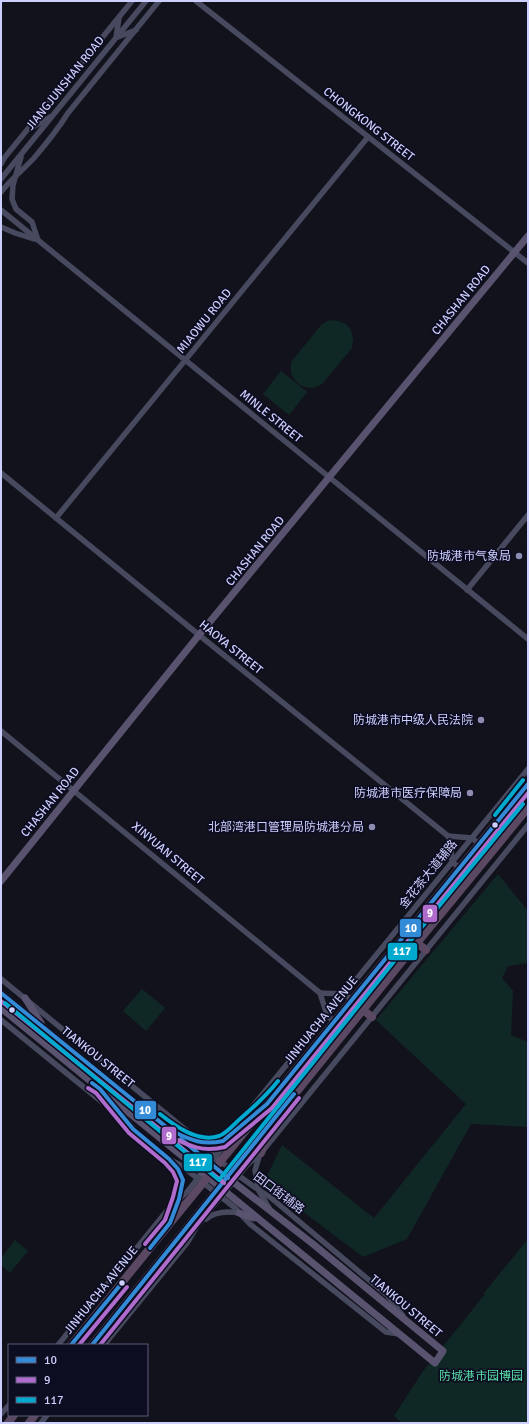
<svg xmlns="http://www.w3.org/2000/svg" width="529" height="1424" font-family="Signika,'Noto Sans SC',sans-serif">
	<rect width="100%" height="100%" fill="#12121d"/>
	<g fill="#102825">
		<path d="M330,320L338,321L346,324L351,330L353,340L352,348L322,384C305,395 286,380 292,361L322,324Z"/>
		<polygon points="281,371 307,392 289,415 263,394"/>
		<polygon points="498,874 528,911 528,963 508,966 502,978 513,991 511,1035 528,1042 528,1127 471,1124 407,1239 363,1257 264,1182 282,1145 374,1218 466,1104 376,1020"/>
		<polygon points="142,989 165,1008 146,1031 123,1011"/>
		<polygon points="528,1239 528,1423 402,1423 394,1416 421,1374 485,1294 483,1294"/>
		<polygon points="15,1240 28,1251 10,1273 1,1265 1,1258"/>
	</g>
	<g fill="none" stroke-linecap="round" stroke-linejoin="round">
		<g stroke="#47495e" stroke-width="5.5">
			<polyline points="196,1 528,263"/>
			<polyline points="116,37 119,18"/>
			<polyline points="118,37 136,30"/>
			<polyline points="30,129 50,117"/>
			<polyline points="21,157 13,185 12,199 16,209 32,222 38,240"/>
			<polyline points="1,164 5,157 132,1"/>
			<polyline points="1,179 146,1"/>
			<path d="M1,192C11,179 23,170 34,158C46,144 58,129 68,113L159,1"/>
			<polyline points="1,210 528,639"/>
			<polyline points="1,227 15,233 34,239"/>
			<polyline points="1,473 199,635 448,836"/>
			<polyline points="56,518 368,137"/>
			<polyline points="467,590 528,515"/>
			<polyline points="1,731 320,993"/>
			<polyline points="460,868 452,862 451,846 448,836 472,838 479,844"/>
			<path d="M1,979L187,1131C213,1156 240,1179 270,1197L388,1296L403,1316"/>
			<polyline points="1,1020 118,1115"/>
			<polyline points="334,1022 327,1015 320,993 344,994 352,1000"/>
			<polyline points="130,1126 169,1159 182,1166 234,1207 250,1224 386,1332 399,1334"/>
			<path d="M199,1143C210,1143 220,1144 228,1136"/>
			<polyline points="260,1154 255,1170 259,1191 269,1208"/>
			<path d="M172,1162C184,1176 182,1182 179,1199"/>
			<path d="M206,1219C215,1212 227,1211 239,1213"/>
			<polyline points="58,1345 170,1207 187,1192 239,1127 248,1112 528,769"/>
			<polyline points="104,1345 187,1243 197,1226 247,1165 261,1153 528,825"/>
			<polyline points="1,1414 9,1405"/>
			<polyline points="41,1423 47,1415"/>
		</g>
		<g stroke="#595370" stroke-width="7">
			<polyline points="1,881 199,635 528,236"/>
			<polyline points="1,993 228,1178 313,1244 443,1351 435,1363 1,1008"/>
			<polyline points="25,998 41,1023"/>
			<polyline points="110,1101 133,1129"/>
			<polyline points="179,1134 199,1143"/>
			<polyline points="239,1213 254,1218"/>
		</g>
		<g stroke="#5b4963" stroke-width="8">
			<polyline points="417,943 426,950"/>
			<polyline points="363,1010 372,1017"/>
			<polyline points="239,1127 254,1115"/>
			<polyline points="261,1153 271,1128"/>
			<polyline points="173,1216 179,1199"/>
			<polyline points="71,1345 528,784"/>
			<polyline points="92,1345 417,943 528,808"/>
			<polyline points="8,1423 14,1415"/>
			<polyline points="29,1423 35,1415"/>
		</g>
		<defs>
			<g id="bus-1">
				<path d="M1,993L170,1130C189,1139 201,1146 223,1141L267,1104L528,784"/>
				<polyline points="92,1083 100,1089 133,1129 169,1159 178,1169 183,1180 179,1199 170,1223 150,1248"/>
				<polyline points="181,1139 228,1178"/>
				<polyline points="71,1345 122,1283"/>
				<polyline points="92,1345 294,1094"/>
			</g>
			<g id="bus-2">
				<path d="M1,1001L167,1135C188,1145 201,1153 225,1147L272,1108L528,793"/>
				<polyline points="88,1088 96,1093 129,1133 165,1163 173,1172 177,1181 173,1197 165,1220 145,1244"/>
				<polyline points="177,1144 224,1183"/>
				<polyline points="79,1345 127,1287"/>
				<polyline points="100,1345 299,1098"/>
			</g>
			<g id="bus-3">
				<polyline points="495,815 523,780"/>
				<polyline points="5,1003 219,1180 412,939 523,804"/>
				<path d="M160,1114C175,1126 198,1143 219,1136C227,1133 235,1123 241,1118C255,1106 266,1096 278,1081"/>
			</g>
		</defs>
		<use href="#bus-1" stroke="#0d0d21" stroke-width="7"/>
		<use href="#bus-2" stroke="#0d0d21" stroke-width="7"/>
		<use href="#bus-3" stroke="#0d0d21" stroke-width="7"/>
		<use href="#bus-1" stroke="#338bd7" stroke-width="4"/>
		<use href="#bus-2" stroke="#b06ccc" stroke-width="4"/>
		<use href="#bus-3" stroke="#00a9ce" stroke-width="4"/>
	</g>
	<g fill="#8c8db0" stroke="#0d0d21" stroke-width="1.5">
		<circle cx="519" cy="556" r="4"/>
		<circle cx="481" cy="720" r="4"/>
		<circle cx="470" cy="793" r="4"/>
		<circle cx="372" cy="827" r="4"/>
	</g>
	<g fill="#cdcfff" stroke="#0d0d21" stroke-width="1.5">
		<circle cx="495" cy="825" r="3.5"/>
		<circle cx="12" cy="1010" r="3.5"/>
		<circle cx="122" cy="1283" r="3.5"/>
	</g>
	<g text-anchor="middle" stroke-width="3.5" stroke-linejoin="round" paint-order="stroke">
		<g font-size="12" fill="#cdcfff" stroke="#0d0d21">
			<text transform="translate(65 83) rotate(-51)" y="4">JIANGJUNSHAN ROAD</text>
			<text transform="translate(369 124) rotate(38)" y="4">CHONGKONG STREET</text>
			<text transform="translate(461 300) rotate(-51)" y="4">CHASHAN ROAD</text>
			<text transform="translate(204 321) rotate(-51)" y="4">MIAOWU ROAD</text>
			<text transform="translate(271 416) rotate(39)" y="4">MINLE STREET</text>
			<text transform="translate(255 551) rotate(-51)" y="4">CHASHAN ROAD</text>
			<text transform="translate(231 647) rotate(39)" y="4">HAOYA STREET</text>
			<text transform="translate(50 802) rotate(-51)" y="4">CHASHAN ROAD</text>
			<text transform="translate(168 853) rotate(40)" y="4">XINYUAN STREET</text>
			<text transform="translate(428 874) rotate(-51)" y="4">金花茶大道辅路</text>
			<text transform="translate(321 1020) rotate(-51)" y="4">JINHUACHA AVENUE</text>
			<text transform="translate(98 1057) rotate(39)" y="4">TIANKOU STREET</text>
			<text transform="translate(279 1193) rotate(37)" y="4">田口街辅路</text>
			<text transform="translate(101 1290) rotate(-51)" y="4">JINHUACHA AVENUE</text>
			<text transform="translate(406 1306) rotate(40)" y="4">TIANKOU STREET</text>
		</g>
		<g font-size="12" fill="#cdcfff" stroke="#0d0d21" text-anchor="end">
			<text x="511" y="560">防城港市气象局</text>
			<text x="473" y="724">防城港市中级人民法院</text>
			<text x="462" y="797">防城港市医疗保障局</text>
			<text x="364" y="831">北部湾港口管理局防城港分局</text>
		</g>
		<g font-size="12" fill="#59dfa8" stroke="#0d0d21">
			<text x="481" y="1380">防城港市园博园</text>
		</g>
	</g>
	<g stroke="#0d0d21" stroke-width="1.5">
		<rect x="422" y="904" width="16" height="19" rx="4" fill="#b06ccc"/>
		<rect x="399" y="918" width="23" height="20" rx="4" fill="#338bd7"/>
		<rect x="387" y="942" width="31" height="19" rx="4" fill="#00a9ce"/>
		<rect x="134" y="1100" width="23" height="20" rx="4" fill="#338bd7"/>
		<rect x="161" y="1126" width="16" height="19" rx="4" fill="#b06ccc"/>
		<rect x="183" y="1153" width="30" height="19" rx="4" fill="#00a9ce"/>
	</g>
	<g font-size="11" text-anchor="middle" font-weight="bold" fill="#fff">
		<text x="430" y="917">9</text>
		<text x="411" y="932">10</text>
		<text x="402" y="955">117</text>
		<text x="145" y="1114">10</text>
		<text x="169" y="1140">9</text>
		<text x="198" y="1166">117</text>
	</g>
	<rect width="529" height="1424" fill="none" stroke="#cdcfff" stroke-width="4"/>
	<rect x="8" y="1344" width="140" height="72" fill="#0d0d21" stroke="#5a5b7a"/>
	<rect x="16" y="1357" width="20" height="6" fill="#338bd7" stroke="#5a5b7a"/>
	<text x="44" y="1364" font-size="12" fill="#cdcfff">10</text>
	<rect x="16" y="1377" width="20" height="6" fill="#b06ccc" stroke="#5a5b7a"/>
	<text x="44" y="1384" font-size="12" fill="#cdcfff">9</text>
	<rect x="16" y="1397" width="20" height="6" fill="#00a9ce" stroke="#5a5b7a"/>
	<text x="44" y="1404" font-size="12" fill="#cdcfff">117</text>
</svg>
